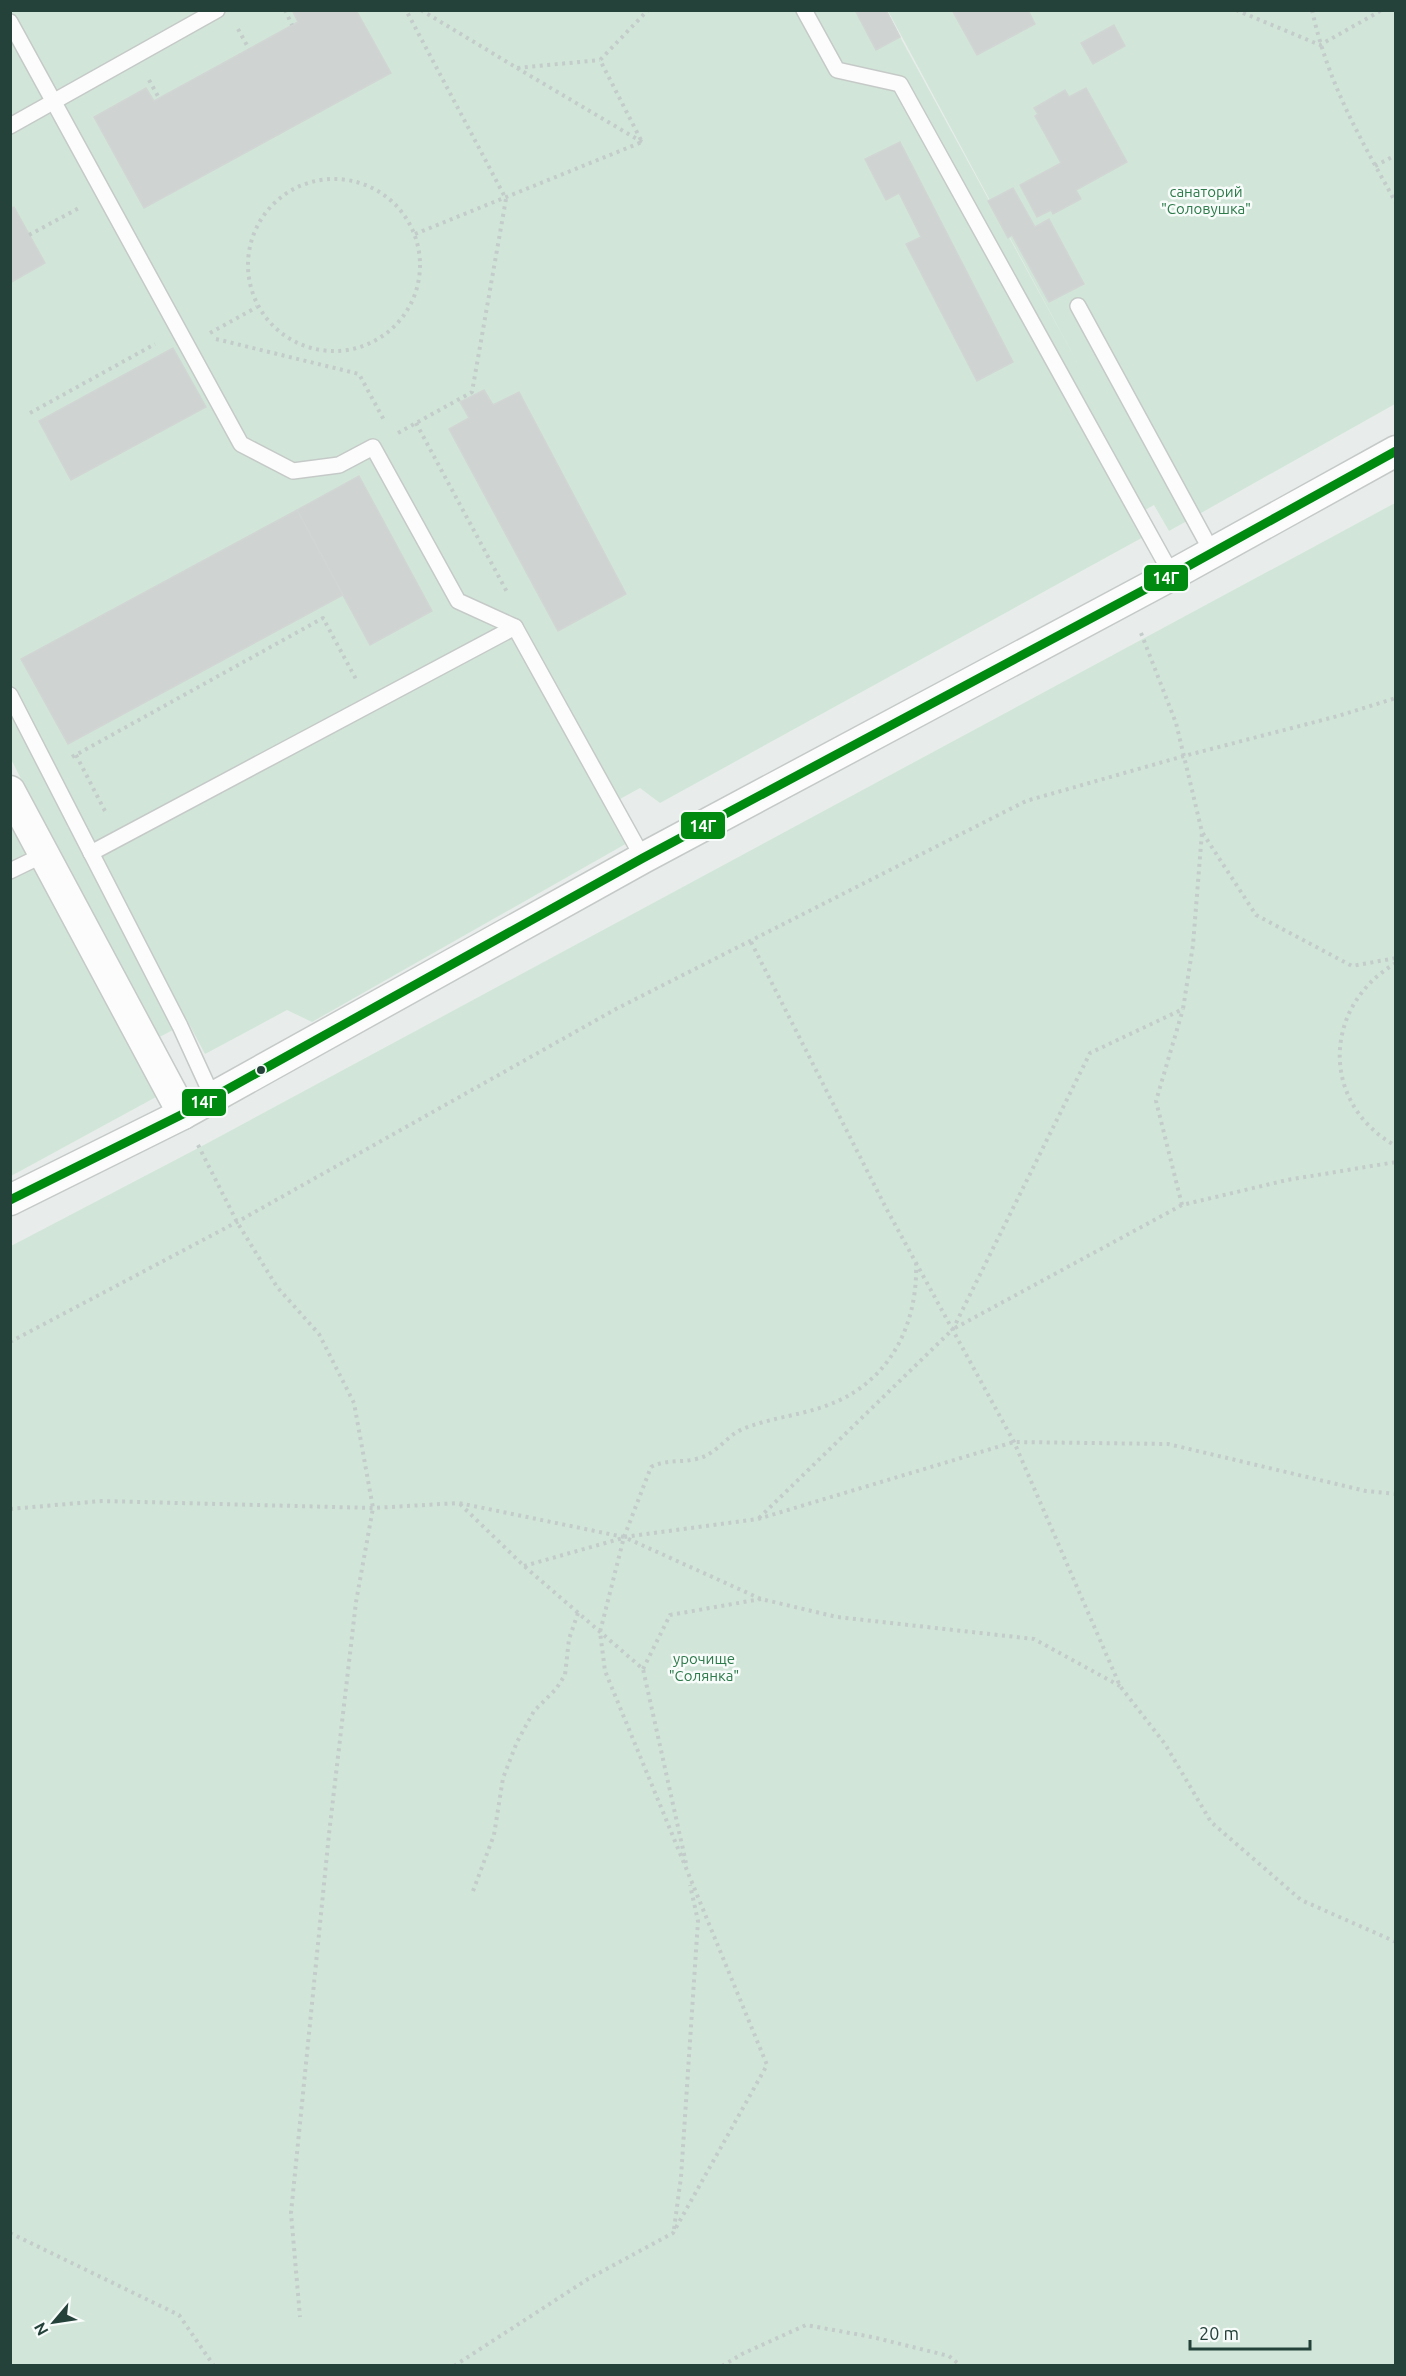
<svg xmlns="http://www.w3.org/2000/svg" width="1406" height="2376" font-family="Ubuntu,sans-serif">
	<rect width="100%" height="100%" fill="#e8edeb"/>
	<g fill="#d1e6d8">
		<polygon points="11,11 886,11 1077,362 888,11 1395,11 1395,404 1169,531 1154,505 1136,515 1147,535 660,803 640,788 609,805 629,842 312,1022 287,1010 205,1054 188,1022 152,1041 11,759"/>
		<polygon points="1395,503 1395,2365 11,2365 11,1246 204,1145"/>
		<polygon points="10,799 167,1091 11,1176 10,1176"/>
	</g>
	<g fill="#cfd4d2" stroke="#d1d6d4" stroke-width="1.5">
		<polygon points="292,10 356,10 391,73 144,208 94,117 146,88 154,101 298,22"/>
		<polygon points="855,10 886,10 900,37 876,50"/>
		<polygon points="952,10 1028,10 1035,24 977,55"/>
		<polygon points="1114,25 1125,46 1093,64 1081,43"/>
		<polygon points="1086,88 1127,162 1076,190 1081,199 1053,214 1051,210 1037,217 1020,185 1061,163 1035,116 1038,114 1034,108 1065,90 1069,97"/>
		<polygon points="900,142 1013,362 977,381 906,244 921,237 899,193 886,200 865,159"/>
		<polygon points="1013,188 1035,227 1049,219 1084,284 1049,302 1012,235 1008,238 988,201"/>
		<polygon points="14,207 45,263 10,283 10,208"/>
		<polygon points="173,348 206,407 71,480 39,421"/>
		<polygon points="484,390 493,405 519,392 626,594 558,631 449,429 469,418 460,402"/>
		<polygon points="359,476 432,611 370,645 297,510"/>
		<polygon points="297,510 343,595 68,744 21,659"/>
	</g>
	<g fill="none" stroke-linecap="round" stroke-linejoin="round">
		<defs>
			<g id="lane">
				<polyline points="804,10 837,70 900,84 1172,575"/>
				<polyline points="10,22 241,444 293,471 339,465 373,447 458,601 515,627"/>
				<polyline points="10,126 217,10"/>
				<polyline points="1078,306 1212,552"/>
				<polyline points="10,695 180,1026 213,1098"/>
				<polyline points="91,853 515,627 643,858"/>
				<polyline points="10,871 43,855"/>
			</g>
			<g id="street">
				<polyline points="10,791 183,1114"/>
				<polyline points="10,1200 183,1114 643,858 1172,575 1396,451"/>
			</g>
		</defs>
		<use href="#lane" stroke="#c5cac8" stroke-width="18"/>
		<use href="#street" stroke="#c5cac8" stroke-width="33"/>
		<g stroke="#c3ccca" stroke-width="4" stroke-dasharray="3 4.5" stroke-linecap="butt">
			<polyline points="285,10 292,25"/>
			<polyline points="421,10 517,68 600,60"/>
			<polyline points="1236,10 1320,45 1382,10"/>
			<path d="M1312,10C1328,84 1360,138 1396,203"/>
			<polyline points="238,29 249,49"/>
			<polyline points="517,68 642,142"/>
			<polyline points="149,80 159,98"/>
			<polyline points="1375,166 1396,155"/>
			<circle cx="334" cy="265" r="86"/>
			<polyline points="415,234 642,142 600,60 648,10"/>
			<polyline points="29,235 79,208"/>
			<polyline points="210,333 257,307"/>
			<polyline points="216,339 359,374 385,422"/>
			<polyline points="30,413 155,344"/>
			<polyline points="416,423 507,592"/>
			<polyline points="398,433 472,392 506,199 406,10"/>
			<polyline points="1141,633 1176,723 1202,832 1256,915 1352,966 1396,958"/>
			<polyline points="76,755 106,813"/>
			<polyline points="72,757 323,618 357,681"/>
			<polyline points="751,942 886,1208 1014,1442 1120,1686 1165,1744 1211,1822 1301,1900 1396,1942"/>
			<path d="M1396,963C1322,1006 1320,1104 1396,1146"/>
			<polyline points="198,1145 237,1222 277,1287 319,1334 354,1403 373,1508 356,1602 329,1834 291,2213 300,2317"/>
			<polyline points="1182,1205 1156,1101 1183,1009"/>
			<polyline points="955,1328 1182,1205 1287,1180 1396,1162"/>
			<polyline points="10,1342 237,1222 616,1009 1026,801 1184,756 1338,716 1396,698"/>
			<polyline points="460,1504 524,1566 643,1669 686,1863"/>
			<polyline points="10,1509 102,1501 373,1508 459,1503 624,1537 761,1599 837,1617 1034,1639 1120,1686"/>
			<polyline points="759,1518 953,1329 1090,1053 1183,1009 1193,945 1202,832"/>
			<path d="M624,1537L651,1467C666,1459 680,1463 696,1459C717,1455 726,1435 745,1428C773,1417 805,1415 833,1403C890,1380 918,1324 916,1264"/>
			<polyline points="524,1566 623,1538"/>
			<polyline points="643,1669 670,1615 761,1599"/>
			<polyline points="473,1891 494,1835 503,1778 517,1742 534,1711 556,1689 565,1675 569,1639 578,1613"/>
			<polyline points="674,2229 681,2177 698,1921 690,1885"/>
			<polyline points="10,2233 179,2315 214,2366"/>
			<polyline points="454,2366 588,2279 673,2233 767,2065 605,1671 600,1632 624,1537 758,1519 1014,1442 1168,1444 1366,1491 1396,1494"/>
			<polyline points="722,2366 742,2354 806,2325 872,2337 949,2356 961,2366"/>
		</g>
		<use href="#lane" stroke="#fcfcfc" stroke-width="15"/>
		<use href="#street" stroke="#fcfcfc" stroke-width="30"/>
		<defs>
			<polyline id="bus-1" points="10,1200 183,1114 643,858 1172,575 1396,451"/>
		</defs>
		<use href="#bus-1" stroke="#f7fbf9" stroke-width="14"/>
		<use href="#bus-1" stroke="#008a10" stroke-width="9"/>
	</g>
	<circle fill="#24423a" stroke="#f7fbf9" stroke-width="2" cx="261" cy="1070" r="5"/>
	<g text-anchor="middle" stroke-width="5" stroke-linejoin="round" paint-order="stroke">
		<g font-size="15" fill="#2d7a4b" stroke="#f7fbf9">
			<text x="1206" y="197">cанаторий<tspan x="1206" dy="17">"Соловушка"</tspan></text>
			<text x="704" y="1664">урочище<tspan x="704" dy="17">"Солянка"</tspan></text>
		</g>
	</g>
	<g stroke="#f7fbf9" stroke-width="2">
		<rect x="1143" y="564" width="46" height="28" rx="6" fill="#008a10"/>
		<rect x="680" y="811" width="46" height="29" rx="6" fill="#008a10"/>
		<rect x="181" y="1088" width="46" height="29" rx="6" fill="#008a10"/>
	</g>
	<g font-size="16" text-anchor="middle" font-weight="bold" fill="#fff">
		<text x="1166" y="584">14Г</text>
		<text x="703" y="832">14Г</text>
		<text x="204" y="1108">14Г</text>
	</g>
	<rect width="1406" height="2376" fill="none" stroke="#24423a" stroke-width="24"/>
	<g transform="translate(54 2322) rotate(241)" stroke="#f7fbf9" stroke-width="4.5" paint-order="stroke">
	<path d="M0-4.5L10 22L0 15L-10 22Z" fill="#24423a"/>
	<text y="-9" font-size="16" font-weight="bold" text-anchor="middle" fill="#24423a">N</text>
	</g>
	<path d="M1190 2340v9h120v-9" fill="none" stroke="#24423a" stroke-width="3"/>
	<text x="1199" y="2340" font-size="18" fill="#24423a" stroke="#f7fbf9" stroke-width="4.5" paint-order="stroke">20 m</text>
</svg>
